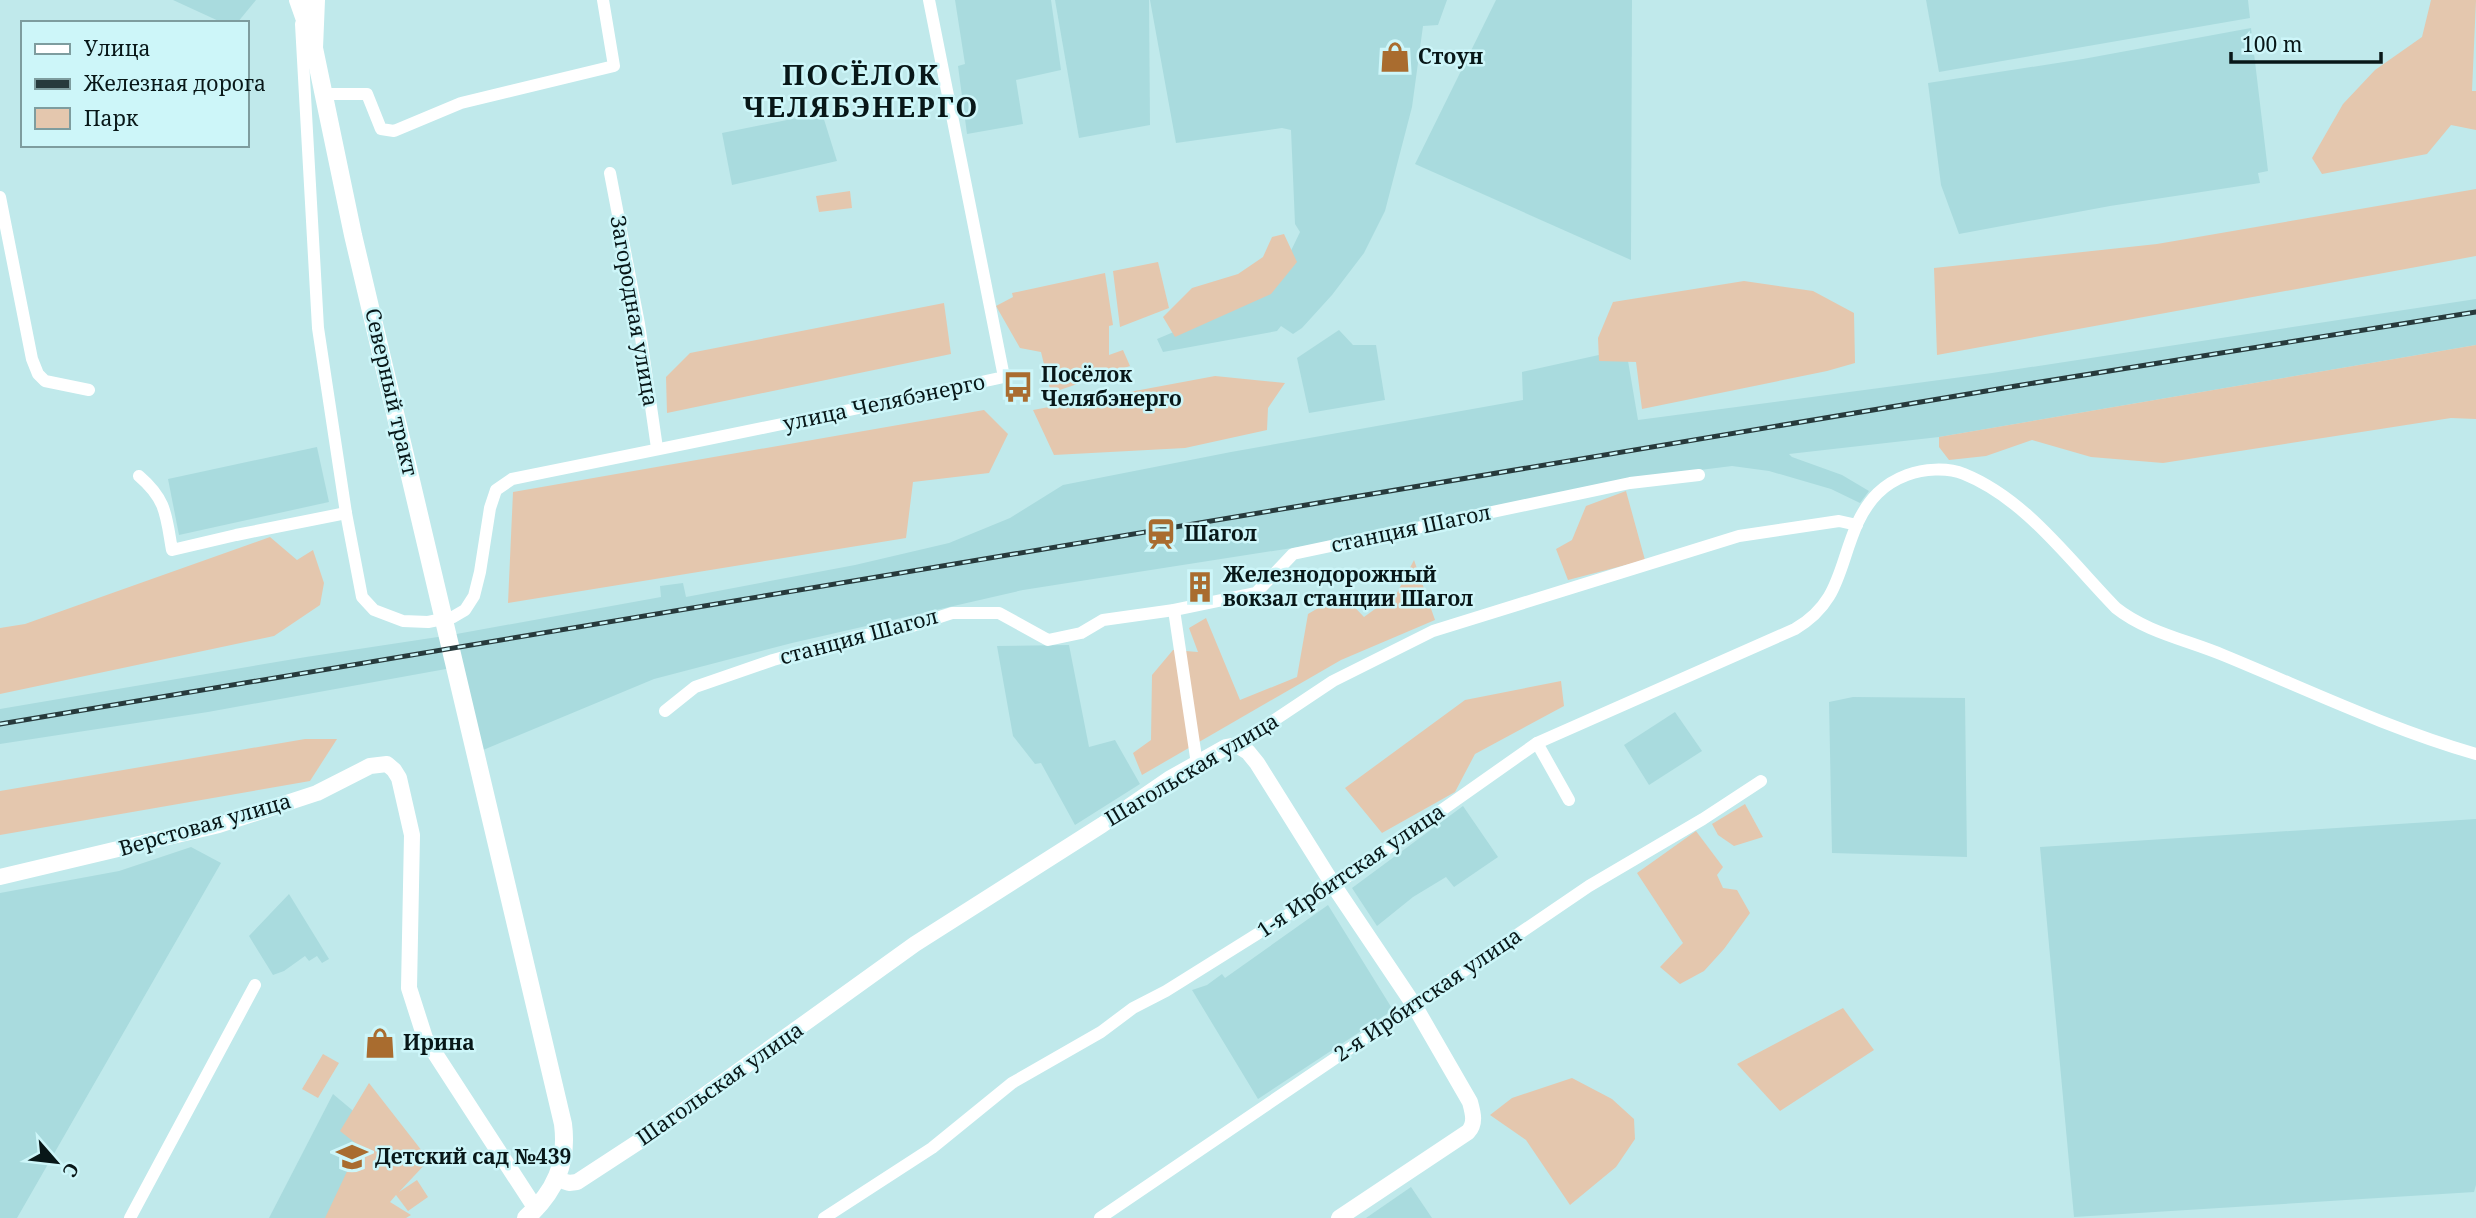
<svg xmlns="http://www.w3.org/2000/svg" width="2476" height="1218" font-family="'Noto Serif',serif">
	<rect width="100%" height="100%" fill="#c0e9eb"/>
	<g fill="#a9dbde">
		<polygon points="173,0 256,0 237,23 223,23"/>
		<polygon points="955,0 1051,0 1061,70 1016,80 1023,124 967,134 958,66 965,64"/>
		<polygon points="1055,0 1149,0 1150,125 1079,138"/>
		<polygon points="1150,0 1447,0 1438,25 1423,26 1412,107 1385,211 1364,253 1332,295 1302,328 1293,334 1281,326 1277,331 1163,352 1157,339 1240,304 1288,257 1300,232 1295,224 1291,130 1282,128 1176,143"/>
		<polygon points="1496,0 1632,0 1631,260 1415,164"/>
		<polygon points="1926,0 2248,0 2250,18 1939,72"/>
		<polygon points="2251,28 2268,171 2258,173 2260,183 2110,206 1959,234 1941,185 1928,83 2083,59"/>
		<polygon points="822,113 837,161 732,185 722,133"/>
		<polygon points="2476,299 2476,345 1939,437 1789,454 1792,457 1842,475 1869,491 1860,503 1831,489 1769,471 1732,466 1652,476 1324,543 1023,590 792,643 654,679 476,753 457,667 208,712 0,744 0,709 306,657 451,635 661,597 660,586 683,583 686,597 855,565 949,543 1010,518 1063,485 1231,452 1523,400 1522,372 1626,349 1638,420 1992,373"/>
		<polygon points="1339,330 1353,345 1376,345 1385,400 1309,413 1297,358"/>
		<polygon points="317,447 329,502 179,535 168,479"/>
		<polygon points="1069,645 1089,747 1115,740 1140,784 1075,825 1041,763 1035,764 1013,736 997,646"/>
		<polygon points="1853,697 1965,698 1967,857 1832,853 1829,702"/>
		<polygon points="1675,712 1702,751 1649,785 1624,745"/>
		<polygon points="1463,806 1498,857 1454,887 1446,877 1413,897 1377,926 1352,888"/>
		<polygon points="2476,819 2476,1185 2474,1192 2074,1217 2040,847"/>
		<polygon points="191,847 221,863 17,1218 0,1218 0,893 119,871"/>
		<polygon points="289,894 329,959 322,963 317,956 309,961 305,956 284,971 273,975 249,936"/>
		<polygon points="1328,905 1393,1010 1258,1099 1192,990 1207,985 1222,974 1225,978"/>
		<polygon points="333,1094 395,1146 364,1218 269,1218"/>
		<polygon points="1411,1187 1432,1218 1366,1218"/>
	</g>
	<g fill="#e4c7ae">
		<polygon points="2431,0 2476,0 2472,91 2476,91 2476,130 2451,125 2427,154 2322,174 2312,158 2343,104 2375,70 2422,37"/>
		<polygon points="2476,189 2476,256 1937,355 1934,268 2157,244"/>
		<polygon points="850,191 852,208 819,212 816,196"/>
		<polygon points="1284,234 1297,262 1271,294 1175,337 1163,317 1192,288 1238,274 1263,257 1272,237"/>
		<polygon points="1158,262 1169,308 1120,327 1113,271"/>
		<polygon points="1105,273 1113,325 1109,326 1109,355 1123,350 1130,366 1051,393 1041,352 1020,348 996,306 1013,297 1012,293"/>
		<polygon points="1744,281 1813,291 1854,313 1855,363 1827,371 1642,409 1636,362 1599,361 1598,338 1613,302"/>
		<polygon points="944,303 951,354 667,413 666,377 690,353"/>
		<polygon points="2476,345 2476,419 2451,418 2163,463 2091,457 2032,440 1986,456 1949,460 1939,447 1939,437"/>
		<polygon points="1215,376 1285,383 1268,408 1267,430 1185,448 1054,455 1033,410"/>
		<polygon points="984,410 1008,434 989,473 913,482 906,538 508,603 513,492"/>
		<polygon points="1626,491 1645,560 1568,580 1556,549 1572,540 1586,506"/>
		<polygon points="270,537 297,560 313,550 324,583 320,605 274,636 0,694 0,628 25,624"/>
		<polygon points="1414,560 1435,620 1341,660 1142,775 1133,753 1151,740 1152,675 1173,650 1198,652 1189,628 1206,618 1240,700 1297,677 1308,614 1342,594 1364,617 1397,593"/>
		<polygon points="1561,681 1564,706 1475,754 1455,792 1382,833 1345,788 1465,700"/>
		<polygon points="305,739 337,739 310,781 0,835 0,791"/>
		<polygon points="1745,804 1763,837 1734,846 1718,835 1712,824"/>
		<polygon points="1696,831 1723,867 1717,875 1723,888 1737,890 1750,913 1724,949 1704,971 1680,984 1660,967 1683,943 1637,873"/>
		<polygon points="1843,1008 1874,1050 1780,1111 1737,1064"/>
		<polygon points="323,1054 339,1063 318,1098 302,1089"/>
		<polygon points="1572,1078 1612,1099 1634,1119 1635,1139 1616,1167 1570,1205 1526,1140 1490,1115 1512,1098"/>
		<polygon points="369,1083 429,1160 399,1192 417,1180 428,1197 408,1211 396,1195 390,1202 411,1215 406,1218 325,1218 359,1146 340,1131"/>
	</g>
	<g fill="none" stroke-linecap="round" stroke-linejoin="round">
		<g stroke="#fff" stroke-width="12">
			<path d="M301,24L318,328L346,513L362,597L374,610L403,621L428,622L453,617L465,610L474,596L480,572L490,508L496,490L512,479C676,446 840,413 1004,377L929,0"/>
			<polyline points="323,94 367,94 381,129 394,131 461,103 614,66 603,0"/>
			<polyline points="610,173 639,324 657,448"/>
			<polyline points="0,197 32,359 38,374 45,381 89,390"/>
			<path d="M139,476C167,500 166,516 172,550L236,535L346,513"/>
			<polyline points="1174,610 1197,764"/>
			<polyline points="665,711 695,687 773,660 856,637 909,627 952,613 999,613 1048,640 1081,633 1103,620 1174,610 1256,593 1293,554 1630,483 1699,475"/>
			<polyline points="1537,743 1569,800"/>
			<polyline points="1237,745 1333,681 1433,631 1739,536 1839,521 1857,525"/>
			<polyline points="130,1218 255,985"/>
			<path d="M824,1218L932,1148L1012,1083L1101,1032L1133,1008L1166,991L1334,886L1537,743L1795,629C1841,602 1838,566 1858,522C1869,499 1883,484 1907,475C1923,469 1947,467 1964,474C2026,499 2070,561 2116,608C2146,632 2187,640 2223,655C2306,689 2389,729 2476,754"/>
			<polyline points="1100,1218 1589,886 1703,819 1761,781"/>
		</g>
		<g stroke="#fff" stroke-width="16">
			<polyline points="0,877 219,825 317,793 370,766 387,764 394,770 399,778 412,835 409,988 425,1038 536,1209"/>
			<path d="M557,1179L569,1183L577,1182L652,1133L915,944L1102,825L1169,779L1226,747L1237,745L1248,752L1257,763L1334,886L1414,1005L1470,1102C1473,1113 1476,1123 1468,1132L1339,1218"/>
		</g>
		<g stroke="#fff" stroke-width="18">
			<polyline points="298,0 310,34"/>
			<path d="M316,0L314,48L353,235L563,1124C568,1163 555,1192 526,1218"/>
		</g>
		<defs>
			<polyline id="rail" points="0,724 2022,385 2476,312"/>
		</defs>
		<use href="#rail" stroke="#273a3c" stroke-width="5"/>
		<use href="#rail" stroke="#cdf6f9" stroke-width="2.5" stroke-dasharray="8" stroke-linecap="butt"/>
	</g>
	<defs>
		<symbol id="shop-bare" viewBox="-9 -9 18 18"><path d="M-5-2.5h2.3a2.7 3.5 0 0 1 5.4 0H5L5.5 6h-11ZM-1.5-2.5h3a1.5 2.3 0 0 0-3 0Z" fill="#a96c2f" stroke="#cdf6f9" stroke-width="2.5" paint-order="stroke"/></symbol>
		<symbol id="bus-bare" viewBox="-9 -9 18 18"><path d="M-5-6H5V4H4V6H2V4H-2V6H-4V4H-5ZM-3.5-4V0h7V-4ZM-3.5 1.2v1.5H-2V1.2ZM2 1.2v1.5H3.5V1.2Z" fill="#a96c2f" stroke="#cdf6f9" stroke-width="2.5" paint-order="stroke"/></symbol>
		<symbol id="station-bare" viewBox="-9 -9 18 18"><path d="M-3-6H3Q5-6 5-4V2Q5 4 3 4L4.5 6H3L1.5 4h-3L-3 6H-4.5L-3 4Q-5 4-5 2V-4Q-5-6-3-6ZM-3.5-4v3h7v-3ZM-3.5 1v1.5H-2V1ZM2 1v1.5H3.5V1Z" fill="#a96c2f" stroke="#cdf6f9" stroke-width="2.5" paint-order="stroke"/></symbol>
		<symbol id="building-bare" viewBox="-9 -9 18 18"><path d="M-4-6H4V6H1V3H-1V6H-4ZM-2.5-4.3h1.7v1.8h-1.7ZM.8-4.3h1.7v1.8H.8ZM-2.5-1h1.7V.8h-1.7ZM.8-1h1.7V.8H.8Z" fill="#a96c2f" stroke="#cdf6f9" stroke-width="2.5" paint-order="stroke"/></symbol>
		<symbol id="school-bare" viewBox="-9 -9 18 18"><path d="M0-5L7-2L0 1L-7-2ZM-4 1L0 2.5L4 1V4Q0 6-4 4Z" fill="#a96c2f" stroke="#cdf6f9" stroke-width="2.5" paint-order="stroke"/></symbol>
	</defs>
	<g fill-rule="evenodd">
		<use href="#shop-bare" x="1373" y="35" width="44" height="44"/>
		<use href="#bus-bare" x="996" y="365" width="44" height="44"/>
		<use href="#station-bare" x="1139" y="512" width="44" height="44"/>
		<use href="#building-bare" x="1178" y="565" width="44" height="44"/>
		<use href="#shop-bare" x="358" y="1021" width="44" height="44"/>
		<use href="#school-bare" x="330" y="1135" width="44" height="44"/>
	</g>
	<g text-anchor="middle" stroke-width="5" stroke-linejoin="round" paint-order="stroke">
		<g font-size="21" font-weight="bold" fill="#081718" stroke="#cdf6f9" text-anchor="start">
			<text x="1418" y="64">Стоун</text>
			<text x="1041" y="382">Посёлок<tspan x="1041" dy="24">Челябэнерго</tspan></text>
			<text x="1184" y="541">Шагол</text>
			<text x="1223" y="582">Железнодорожный<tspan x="1223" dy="24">вокзал станции Шагол</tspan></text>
			<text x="403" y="1050">Ирина</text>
			<text x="375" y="1164">Детский сад №439</text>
		</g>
		<g font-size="21" fill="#081718" stroke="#cdf6f9">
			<text transform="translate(634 311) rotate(80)" y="7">Загородная улица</text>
			<text transform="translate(391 392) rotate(77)" y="7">Северный тракт</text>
			<text transform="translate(884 403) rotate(-12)" y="7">улица Челябэнерго</text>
			<text transform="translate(1411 529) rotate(-12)" y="7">станция Шагол</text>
			<text transform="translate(859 637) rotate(-15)" y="7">станция Шагол</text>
			<text transform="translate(1192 770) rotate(-31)" y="7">Шагольская улица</text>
			<text transform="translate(205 825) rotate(-16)" y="7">Верстовая улица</text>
			<text transform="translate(1351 871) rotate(-34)" y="7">1-я Ирбитская улица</text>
			<text transform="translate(1428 995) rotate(-34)" y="7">2-я Ирбитская улица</text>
			<text transform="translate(720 1084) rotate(-35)" y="7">Шагольская улица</text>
		</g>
		<g font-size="28" font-weight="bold" letter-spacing="2" fill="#081718" stroke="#cdf6f9">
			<text x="861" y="85">ПОСЁЛОК<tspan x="861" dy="32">ЧЕЛЯБЭНЕРГО</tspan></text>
		</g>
	</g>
	<rect x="21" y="21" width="228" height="126" fill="#cdf6f9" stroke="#7e9d9f" stroke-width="2"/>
	<rect x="35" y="44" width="35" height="10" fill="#ffffff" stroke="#7e9d9f" stroke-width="2"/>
	<text x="84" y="56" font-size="21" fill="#081718">Улица</text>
	<rect x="35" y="79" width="35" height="10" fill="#273a3c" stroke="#7e9d9f" stroke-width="2"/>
	<text x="84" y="91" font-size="21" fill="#081718">Железная дорога</text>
	<rect x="35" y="108" width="35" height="21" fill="#e4c7ae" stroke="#7e9d9f" stroke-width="2"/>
	<text x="84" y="126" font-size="21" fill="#081718">Парк</text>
	<g transform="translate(56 1162) rotate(118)" stroke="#cdf6f9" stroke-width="5" paint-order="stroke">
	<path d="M0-5L12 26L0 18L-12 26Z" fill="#081718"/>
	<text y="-10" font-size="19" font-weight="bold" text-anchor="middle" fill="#081718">С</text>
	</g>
	<path d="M2231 52v10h150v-10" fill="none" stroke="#081718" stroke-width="3.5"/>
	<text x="2242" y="52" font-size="21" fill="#081718" stroke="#cdf6f9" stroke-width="5" paint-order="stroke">100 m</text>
</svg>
